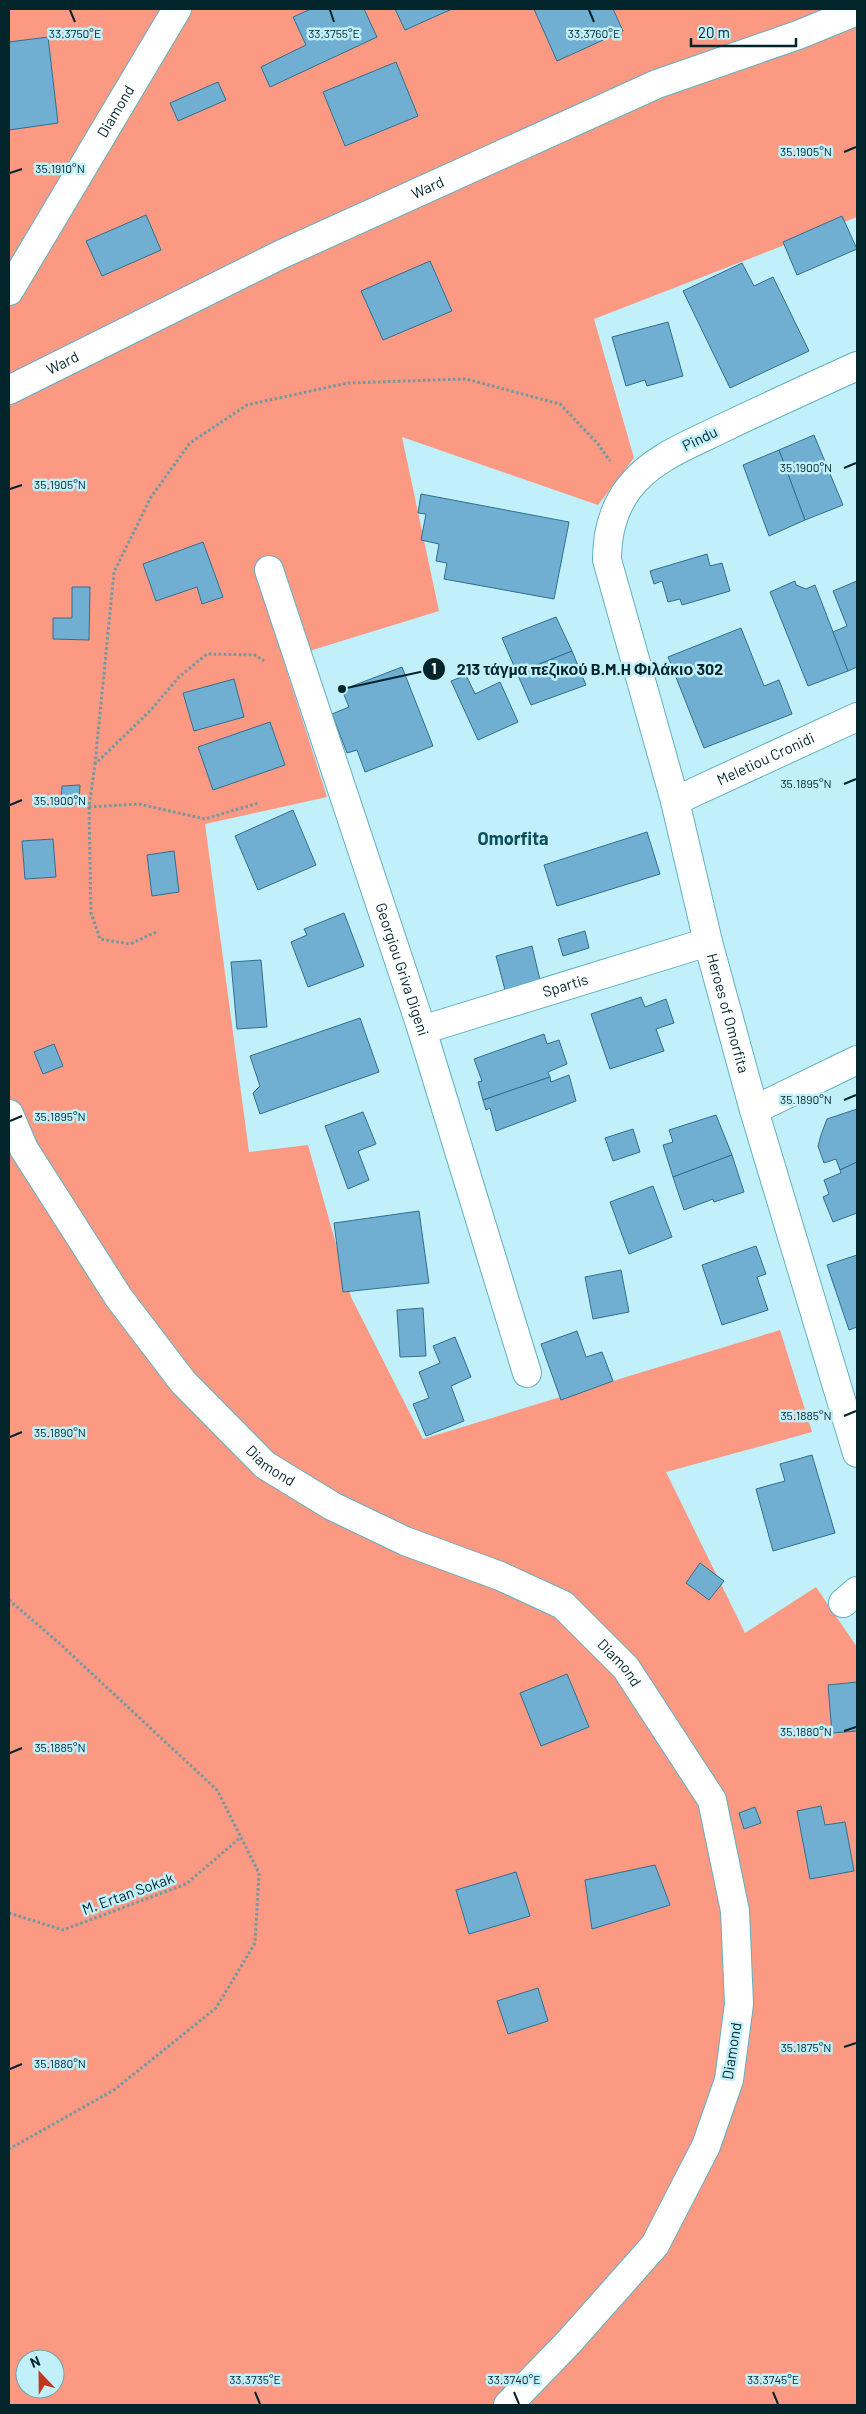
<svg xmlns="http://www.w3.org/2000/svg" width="866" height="2414" font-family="Barlow,sans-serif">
	<rect width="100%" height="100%" fill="#c1effa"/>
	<path fill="#fb9983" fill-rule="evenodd" d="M9,9H857V217L594,319L634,458L598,505L402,437L439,611L283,659L327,797L205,824L249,1152L308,1145L351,1297L423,1439L780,1330L812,1432L666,1472L745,1633L816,1587L857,1647V2405H9ZM25,2359H55V2389H25Z"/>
	<g fill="#71afd2" stroke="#306f8f">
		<polygon points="311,9 364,9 377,37 270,87 261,67 306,45 293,17"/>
		<polygon points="395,9 452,9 405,30"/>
		<polygon points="534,9 613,9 623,31 557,61"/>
		<polygon points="48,37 58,123 9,130 9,42"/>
		<polygon points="396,62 418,116 345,146 323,92"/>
		<polygon points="218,82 226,100 178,121 170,103"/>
		<polygon points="146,215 161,250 102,276 86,241"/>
		<polygon points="842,216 857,249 797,275 783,242"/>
		<polygon points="430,261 452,311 383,340 361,291"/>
		<polygon points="742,263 754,286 773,277 809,351 730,388 683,291"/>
		<polygon points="668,322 683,376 647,386 645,380 626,386 612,337"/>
		<polygon points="814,435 843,505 805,520 779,450"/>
		<polygon points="779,450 805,520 769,536 743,465"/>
		<polygon points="421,494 569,522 554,599 444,579 447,563 436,561 439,544 421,540 426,514 418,513"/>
		<polygon points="203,542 223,597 202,604 197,587 156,601 143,564"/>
		<polygon points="707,554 710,566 722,563 730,591 682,605 680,599 668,602 662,581 654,584 650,571"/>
		<polygon points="795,581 796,585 806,589 815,585 848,671 808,686 770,592"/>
		<polygon points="857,581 857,667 848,671 833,632 847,626 833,591"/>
		<polygon points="72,587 90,587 89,640 53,639 53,618 72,618"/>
		<polygon points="556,617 572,651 517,673 502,638"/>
		<polygon points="741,628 764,686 779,680 792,714 704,748 668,657"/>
		<polygon points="572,651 586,685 531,705 517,673"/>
		<polygon points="402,667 433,746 365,772 357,750 347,753 332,714 349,707 342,690"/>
		<polygon points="466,675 475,694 500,682 518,722 478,740 451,681"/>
		<polygon points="234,679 244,717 194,731 183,693"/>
		<polygon points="270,722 285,765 213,790 198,747"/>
		<polygon points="80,785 79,803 61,803 62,786"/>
		<polygon points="293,810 316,865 258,890 235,836"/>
		<polygon points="647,832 660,874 557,906 544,865"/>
		<polygon points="53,839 56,877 25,879 22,841"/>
		<polygon points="174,851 179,892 152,896 147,855"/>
		<polygon points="344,913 364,966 308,987 291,942 307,935 304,929"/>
		<polygon points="585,931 589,948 563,956 558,939"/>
		<polygon points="532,946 540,980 505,990 496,956"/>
		<polygon points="261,960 267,1027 237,1029 231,962"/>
		<polygon points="641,997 645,1007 666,999 674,1023 656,1029 664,1051 610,1069 591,1014"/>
		<polygon points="360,1018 379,1072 260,1114 253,1093 260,1086 250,1056"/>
		<polygon points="544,1034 547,1044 559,1040 567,1064 548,1072 550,1077 483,1100 478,1082 482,1081 474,1059"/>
		<polygon points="54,1044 63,1066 43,1074 34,1052"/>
		<polygon points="569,1075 576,1101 496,1131 490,1108 486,1110 483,1100 550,1077 551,1082"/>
		<polygon points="857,1109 857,1162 840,1170 836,1159 824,1163 818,1146 821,1135 827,1119"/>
		<polygon points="363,1112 376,1144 358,1151 369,1180 348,1189 325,1126"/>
		<polygon points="716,1115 732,1155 673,1177 663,1145 673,1142 669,1130"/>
		<polygon points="633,1129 640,1152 613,1161 605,1138"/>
		<polygon points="732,1155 744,1192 714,1202 713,1199 684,1210 673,1177"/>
		<polygon points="857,1162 857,1213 833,1222 823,1197 829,1194 824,1180 841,1173 840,1170"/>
		<polygon points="653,1186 672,1237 629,1254 610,1202"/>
		<polygon points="419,1211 429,1283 343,1292 334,1223"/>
		<polygon points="756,1246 766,1274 757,1277 768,1310 722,1325 702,1265"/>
		<polygon points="857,1255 857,1327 849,1330 827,1265"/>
		<polygon points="621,1270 629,1312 593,1319 585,1277"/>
		<polygon points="423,1308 426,1356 400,1357 397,1310"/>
		<polygon points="577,1331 586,1357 602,1352 613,1381 561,1400 541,1344"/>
		<polygon points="455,1337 471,1377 451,1386 464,1421 426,1436 413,1404 429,1398 419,1372 440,1363 433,1346"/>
		<polygon points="812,1455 835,1533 773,1551 756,1489 785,1481 780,1464"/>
		<polygon points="700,1563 724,1581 709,1600 686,1583"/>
		<polygon points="567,1674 589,1727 541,1746 520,1693"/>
		<polygon points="857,1682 857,1731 832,1733 828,1685"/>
		<polygon points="821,1806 825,1825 845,1822 854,1871 810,1879 797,1811"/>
		<polygon points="755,1807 761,1823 744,1829 739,1813"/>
		<polygon points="655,1865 670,1905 592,1929 585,1880"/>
		<polygon points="516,1872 530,1916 469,1934 456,1890"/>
		<polygon points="538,1988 548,2021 508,2034 497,2001"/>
	</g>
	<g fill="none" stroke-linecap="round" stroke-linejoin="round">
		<defs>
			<g id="street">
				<path id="s1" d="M9,291L177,9"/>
				<path id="s2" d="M857,366C813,386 769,406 725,427C691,444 653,457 629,488C613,509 607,534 607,560L675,801L708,942L754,1110L857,1453"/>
				<path id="s3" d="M9,390L282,254L657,84L798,35L857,11"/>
				<path id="s4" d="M269,570L422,1030L527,1373"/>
				<path id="s5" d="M675,801L857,717"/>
				<path id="s6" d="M422,1030L708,942"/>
				<polyline points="754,1110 857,1060"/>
				<path id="s7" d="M9,1114L24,1149L119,1298L183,1382L265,1465L332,1506L405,1541L500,1576L563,1605L626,1668L712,1800L735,1911L739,2004L729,2080L706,2146L655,2245L569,2342L508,2405"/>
				<polyline points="843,1603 857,1591"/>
			</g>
		</defs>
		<use href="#street" stroke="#61b0c1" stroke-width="30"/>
		<g stroke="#6f98a1" stroke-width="3" stroke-dasharray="2.5 2.5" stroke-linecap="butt">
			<polyline points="95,764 114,572 151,497 190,443 247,405 347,383 466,379 560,404 598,444 610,461"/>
			<polyline points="89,807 139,804 205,819 258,803"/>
			<polyline points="156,932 130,944 100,939 91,913 89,807 95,764 150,711 179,677 207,654 255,655 264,661"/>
			<polyline points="9,1600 59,1643 217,1790 259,1873 255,1943 216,2008 114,2090 9,2149"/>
			<polyline points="9,1913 63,1930 186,1884 241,1837"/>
		</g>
		<use href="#street" stroke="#fff" stroke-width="28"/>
	</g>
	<path fill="none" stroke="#02252c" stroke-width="2" d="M70,10L75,22M330,10L334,22M589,10L594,22M844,152L856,147M10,173L22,169M844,468L856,463M10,489L22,485M844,784L856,779M10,805L22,800M844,1100L856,1095M10,1121L22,1116M844,1416L856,1411M10,1437L22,1432M844,1731L856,1727M10,1753L22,1748M844,2047L856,2043M10,2069L22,2064M255,2392L260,2404M514,2392L519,2404M773,2392L778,2404"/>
	<g text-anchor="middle" stroke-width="5" stroke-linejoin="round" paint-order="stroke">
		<g font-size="15" fill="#02252c" stroke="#c1effa">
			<text dy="5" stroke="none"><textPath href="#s1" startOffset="209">Diamond</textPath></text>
			<text dy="5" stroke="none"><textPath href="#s3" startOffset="465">Ward</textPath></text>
			<text dy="5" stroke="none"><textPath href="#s3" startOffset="60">Ward</textPath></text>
			<text transform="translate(700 439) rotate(-26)" y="5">Pindu</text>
			<text dy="5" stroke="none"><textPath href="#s5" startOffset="100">Meletiou Cronidi</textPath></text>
			<text dy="5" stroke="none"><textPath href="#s4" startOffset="421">Georgiou Griva Digeni</textPath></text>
			<text dy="5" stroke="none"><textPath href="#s6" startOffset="150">Spartis</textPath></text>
			<text dy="5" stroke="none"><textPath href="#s2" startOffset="806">Heroes of Omorfita</textPath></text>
			<text dy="5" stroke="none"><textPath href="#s7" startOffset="442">Diamond</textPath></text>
			<text dy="5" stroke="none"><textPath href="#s7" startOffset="848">Diamond</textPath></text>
			<text transform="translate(128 1894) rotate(-20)" y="5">M. Ertan Sokak</text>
			<text transform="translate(732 2051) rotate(-81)" y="5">Diamond</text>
		</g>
		<g font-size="18" font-weight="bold" fill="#0b4f5b" stroke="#c1effa">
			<text x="513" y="845">Omorfita</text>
		</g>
	</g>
	<g font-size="12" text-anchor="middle" fill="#02252c" stroke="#c1effa" stroke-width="5" stroke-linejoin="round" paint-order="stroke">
		<text x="75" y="38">33.3750°E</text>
		<text x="594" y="38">33.3760°E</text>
		<text x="334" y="38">33.3755°E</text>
		<text x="806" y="156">35.1905°N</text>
		<text x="60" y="173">35.1910°N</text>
		<text x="806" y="472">35.1900°N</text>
		<text x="60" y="489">35.1905°N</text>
		<text x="806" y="788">35.1895°N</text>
		<text x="60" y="805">35.1900°N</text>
		<text x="806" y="1104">35.1890°N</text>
		<text x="60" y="1121">35.1895°N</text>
		<text x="806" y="1420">35.1885°N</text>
		<text x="60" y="1437">35.1890°N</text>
		<text x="806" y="1736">35.1880°N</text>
		<text x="60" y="1752">35.1885°N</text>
		<text x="806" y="2052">35.1875°N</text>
		<text x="60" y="2068">35.1880°N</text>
		<text x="255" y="2384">33.3735°E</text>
		<text x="514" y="2384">33.3740°E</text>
		<text x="773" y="2384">33.3745°E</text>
	</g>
	<path fill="none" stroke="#02252c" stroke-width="2" d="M342 689L434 669"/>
	<g fill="#02252c" stroke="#c1effa" stroke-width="2">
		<circle cx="342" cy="689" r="5"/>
		<circle cx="434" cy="669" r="12"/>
	</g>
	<g font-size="15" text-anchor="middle" font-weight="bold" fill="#fff">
		<text x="434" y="674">1</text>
	</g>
	<g font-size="16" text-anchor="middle" font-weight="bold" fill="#02252c" stroke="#c1effa" stroke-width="5" stroke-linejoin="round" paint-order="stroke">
		<text x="590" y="675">213 τάγμα πεζικού B.M.H Φιλάκιο 302</text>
	</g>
	<rect width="866" height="2414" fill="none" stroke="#02252c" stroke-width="20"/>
	<g transform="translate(40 2374) rotate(338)"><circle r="24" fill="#c1effa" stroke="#759ea8"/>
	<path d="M0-4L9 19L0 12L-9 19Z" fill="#c13718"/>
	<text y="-8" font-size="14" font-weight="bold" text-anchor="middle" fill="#02252c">N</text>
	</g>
	<path d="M691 38v8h105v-8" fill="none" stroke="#02252c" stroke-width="2.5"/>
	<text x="698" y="38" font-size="15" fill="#02252c" stroke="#c1effa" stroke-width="4" paint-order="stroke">20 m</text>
</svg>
